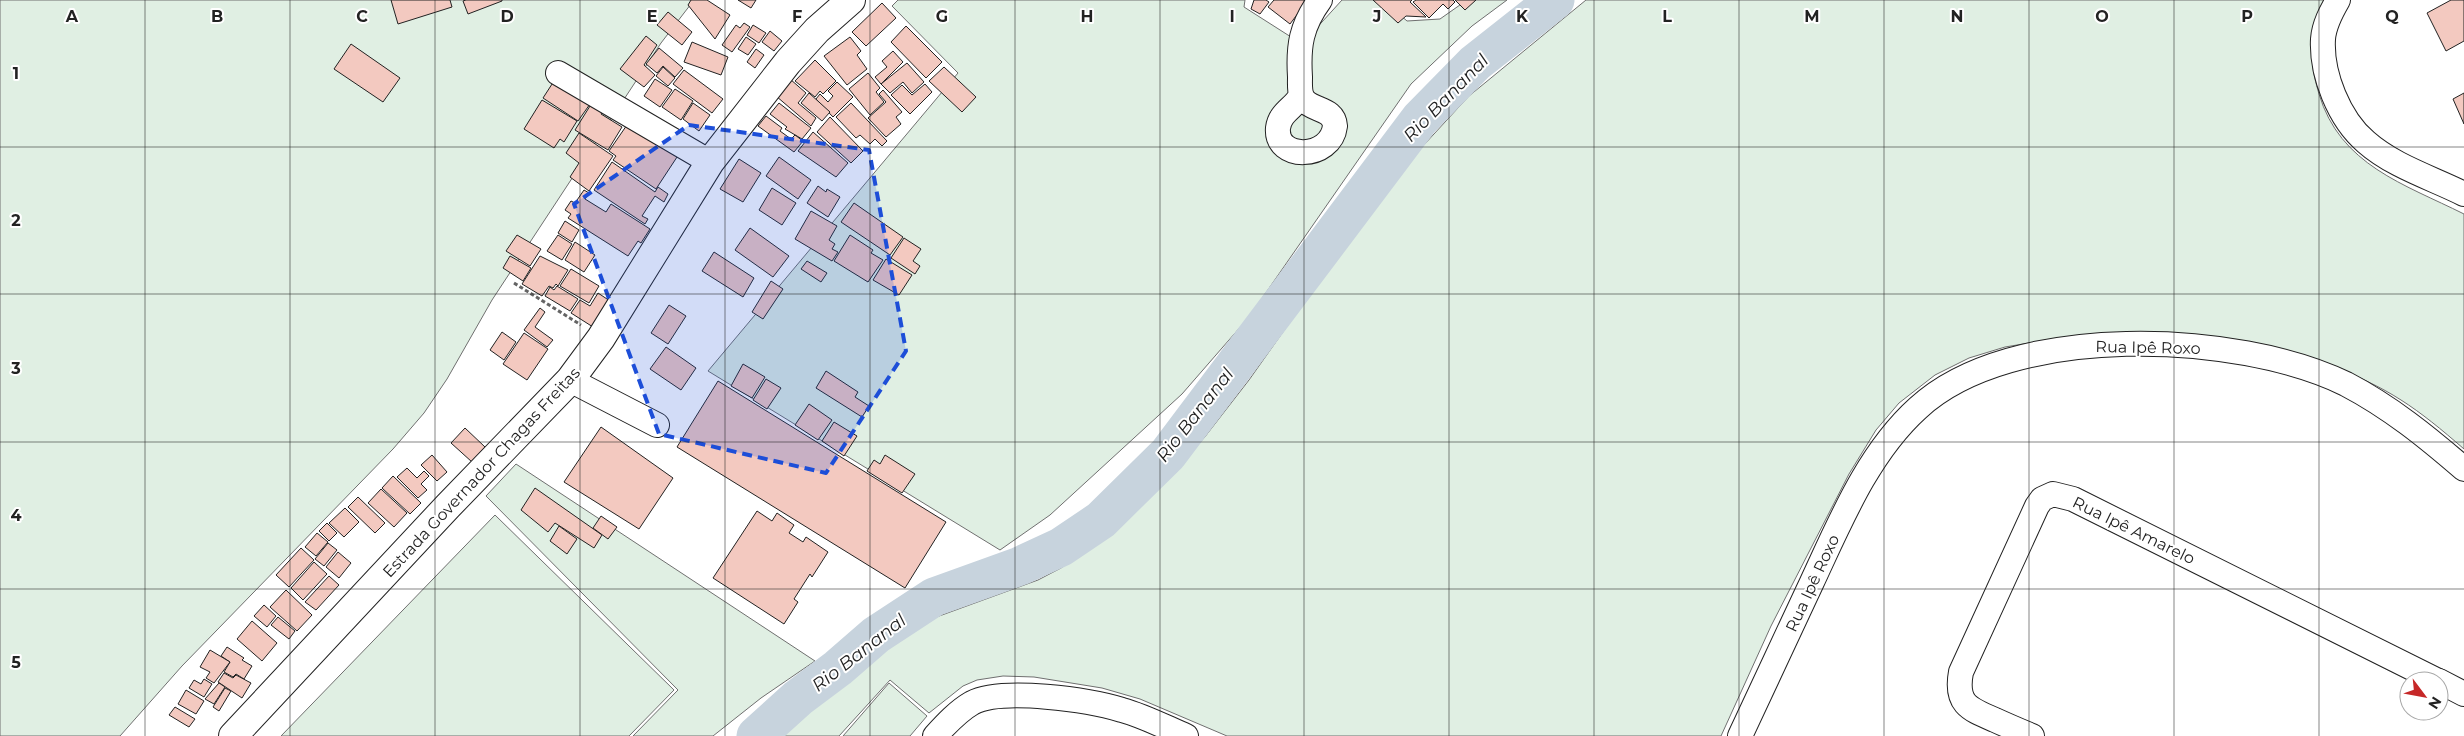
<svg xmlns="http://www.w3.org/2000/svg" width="2464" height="736" font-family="Montserrat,sans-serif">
	<rect width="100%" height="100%" fill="#fff"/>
	<g fill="#e0efe3" stroke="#6f6f6f">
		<polygon points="0,0 694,0 661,43 492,300 447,379 424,413 393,449 182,666 120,736 0,736"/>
		<polygon points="898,0 1245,0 1244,7 1302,44 1342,0 1383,0 1407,21 1440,19 1467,0 1507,0 1472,26 1411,84 1249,317 1182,394 1050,515 1000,550 708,371 958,73 892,6"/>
		<path d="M1586,0H2324C2320,20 2313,40 2313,60C2312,71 2316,83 2319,94C2340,165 2404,184 2464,214V449C2418,409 2387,386 2329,366L2053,339L2005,347L1969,358L1935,375L1899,403L1876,430L1849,474L1771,626L1721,736H1227L1140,699L1102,688L1034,677L1003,676L977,680L963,686L929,713L890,680L839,736H779L834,681L898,636L931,619L1038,580L1061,568L1123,524L1204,438L1249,380L1375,202L1422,147L1469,96Z"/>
		<polygon points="516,464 815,661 761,698 713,736 633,736 678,690 486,496"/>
		<polygon points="495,515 674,690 629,736 281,736"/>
		<polygon points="889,683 927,716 910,736 843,736"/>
	</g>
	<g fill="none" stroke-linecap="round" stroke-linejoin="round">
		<polyline stroke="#c7d3dd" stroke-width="39" points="756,736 798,698 838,668 876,635 934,597 1020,566 1061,547 1101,520 1168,454 1420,119 1475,63 1555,0"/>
	</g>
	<g fill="#f3c9c0" stroke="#222">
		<polygon points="391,0 450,0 452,7 398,24"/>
		<polygon points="466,0 502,0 502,1 468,14 463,1"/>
		<polygon points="691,0 707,0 730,15 715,39 688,5"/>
		<polygon points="738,0 756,0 751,8"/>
		<polygon points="1254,0 1266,0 1269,2 1260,14 1251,9"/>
		<polygon points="1274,0 1308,0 1290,24 1268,7"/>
		<polygon points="1373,0 1412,0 1410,2 1426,17 1406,16 1398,23"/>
		<polygon points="1416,0 1453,0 1455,2 1448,9 1443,4 1429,18 1413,2"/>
		<polygon points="1455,0 1476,0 1465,10"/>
		<polygon points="2451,0 2464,0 2464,41 2446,51 2427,13"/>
		<polygon points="882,3 896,18 866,46 852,32"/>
		<polygon points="668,12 692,32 682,45 657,25"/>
		<polygon points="744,23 750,27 732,52 722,45 736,25 740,28"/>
		<polygon points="753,25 766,33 759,43 747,35"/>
		<polygon points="906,26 942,62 926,78 891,42"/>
		<polygon points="770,31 782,41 774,51 762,42"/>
		<polygon points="646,36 657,45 644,65 655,75 644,87 620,69"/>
		<polygon points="746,37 756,44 748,55 738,49"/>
		<polygon points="850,37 861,51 857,55 867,69 847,85 824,56"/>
		<polygon points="692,42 728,57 721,75 684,62"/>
		<polygon points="351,44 400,78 383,102 334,69"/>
		<polygon points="659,48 683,68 675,77 663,66 657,73 646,64"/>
		<polygon points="756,49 764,55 755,68 747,62"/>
		<polygon points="893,51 903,62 881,84 875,77 887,67 882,61"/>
		<polygon points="815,60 836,81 823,94 820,91 815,97 795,81"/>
		<polygon points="907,63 924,82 912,93 903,82 890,93 881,84"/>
		<polygon points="663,67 675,78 668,86 656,76"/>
		<polygon points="944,67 976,97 962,112 929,81"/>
		<polygon points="684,70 723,99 712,113 673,84"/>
		<polygon points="868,73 880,88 876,92 884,102 870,115 849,89"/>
		<polygon points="655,79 672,90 660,107 644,96"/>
		<polygon points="790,79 806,93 798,103 816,118 811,126 776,96"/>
		<polygon points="554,81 590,104 578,121 543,98"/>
		<polygon points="837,82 853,97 833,117 816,99 820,94 828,102 833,96 828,91"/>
		<polygon points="925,84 932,92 910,114 891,95 902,85 912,95"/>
		<polygon points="675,89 693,101 681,120 662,107"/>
		<polygon points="883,90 902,112 896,117 901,124 886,137 868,118 886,102 879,94"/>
		<polygon points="809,93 830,112 822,121 801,103"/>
		<polygon points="2464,93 2464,124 2453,99"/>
		<polygon points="595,98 607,105 601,114 622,127 608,150 575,130"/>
		<polygon points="542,100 577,121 564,142 560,139 554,148 524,129"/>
		<polygon points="693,103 710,115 699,131 683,119"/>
		<polygon points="779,103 811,128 802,139 785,129 787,127 770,114"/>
		<polygon points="851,103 887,141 882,146 875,139 870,144 860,135 856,138 836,117"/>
		<polygon points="766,116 782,128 780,131 791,139 795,135 803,141 794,152 758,126"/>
		<polygon points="830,117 863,151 851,163 817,132"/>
		<polygon points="629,122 679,154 656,189 613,160 616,156 609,151"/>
		<polygon points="813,132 848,163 836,177 798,151"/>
		<polygon points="579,133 613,156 589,191 570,177 579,163 566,153"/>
		<polygon points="779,157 811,180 798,199 766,176"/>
		<polygon points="739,159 761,173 743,202 720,189"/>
		<polygon points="612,162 655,192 658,187 668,194 664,202 655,196 642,216 648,219 645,224 594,190"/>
		<polygon points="818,186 826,192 827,189 840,197 828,217 807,203"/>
		<polygon points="772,188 796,203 782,225 759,210"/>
		<polygon points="584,190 589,193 585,199 606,212 611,204 650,229 641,243 638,241 628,256 568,218 571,214 565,210 571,201 575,203"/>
		<polygon points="854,203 903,237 890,255 841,222"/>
		<polygon points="811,211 837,226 829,240 835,244 832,249 838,252 832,261 795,239"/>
		<polygon points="565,221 579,230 572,242 558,233"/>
		<polygon points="750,228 789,256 773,277 735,250"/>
		<polygon points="517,235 541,249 530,266 506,251"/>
		<polygon points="558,235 572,244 562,260 547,251"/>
		<polygon points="850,235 873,250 871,253 883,260 868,282 834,261"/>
		<polygon points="904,238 921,249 913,261 920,266 915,274 891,258"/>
		<polygon points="575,242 595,255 584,272 565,260"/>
		<polygon points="714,252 754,278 743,297 702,271"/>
		<polygon points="510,256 531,268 523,281 503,268"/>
		<polygon points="540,256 568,270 558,286 556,284 553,288 549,286 542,296 522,284"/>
		<polygon points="886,259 912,275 899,295 873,280"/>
		<polygon points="807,261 827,273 821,282 801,269"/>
		<polygon points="571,269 599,286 589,303 560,286"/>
		<polygon points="771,281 783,289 763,319 752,312"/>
		<polygon points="557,286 578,299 570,311 545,296 550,287 554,290"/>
		<polygon points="598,293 610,301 593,327 571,313 580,300 590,306"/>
		<polygon points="669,305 686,316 668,344 651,333"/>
		<polygon points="540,308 545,312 535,327 553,340 547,347 524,330"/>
		<polygon points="502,332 516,342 504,360 490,350"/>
		<polygon points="524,333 548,349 527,380 503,364"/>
		<polygon points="666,347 696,368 681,390 650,369"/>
		<polygon points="743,364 765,377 752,398 731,386"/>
		<polygon points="826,371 858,392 855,397 869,406 862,417 816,388"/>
		<polygon points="766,379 781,388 767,409 753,400"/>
		<polygon points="718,381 946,522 905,588 677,447"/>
		<polygon points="809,404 832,420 818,440 795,425"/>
		<polygon points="834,422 857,436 844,456 822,441"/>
		<polygon points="601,427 673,478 639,529 564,482"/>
		<polygon points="465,428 485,447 472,462 451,443"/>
		<polygon points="432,455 447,472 437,481 421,465"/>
		<polygon points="885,455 915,474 902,493 867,471 874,460 880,464"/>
		<polygon points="407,468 417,478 424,471 429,476 421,484 427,490 418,498 397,477"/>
		<polygon points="393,476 421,503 410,514 382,488"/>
		<polygon points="535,488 602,535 594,548 555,523 548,532 521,510"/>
		<polygon points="381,489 407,513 394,527 368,503"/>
		<polygon points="358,497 385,523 375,533 348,507"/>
		<polygon points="345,508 359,522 344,537 329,523"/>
		<polygon points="757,511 772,521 777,513 794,525 789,533 803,542 806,537 828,552 812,577 810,574 794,599 798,602 784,624 713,578"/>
		<polygon points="601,516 617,527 608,539 593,528"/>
		<polygon points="327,523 337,533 329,541 319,531"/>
		<polygon points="559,526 577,539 567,554 550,541"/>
		<polygon points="317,533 328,542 316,556 305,547"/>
		<polygon points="328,543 337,550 324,566 315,559"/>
		<polygon points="301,548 314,560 289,587 276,575"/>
		<polygon points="338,552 351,563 339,578 326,567"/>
		<polygon points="314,562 327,574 303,600 291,588"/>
		<polygon points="329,576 339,585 316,610 305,602"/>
		<polygon points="286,590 312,615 297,631 270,607"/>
		<polygon points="264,605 276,616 267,627 254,616"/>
		<polygon points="278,617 295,631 289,639 271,625"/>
		<polygon points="252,621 277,643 262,661 237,639"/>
		<polygon points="227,647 244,658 242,660 252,666 244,679 236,674 233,677 224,672 230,662 221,656"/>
		<polygon points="210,650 230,662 214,683 206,678 210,672 200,667"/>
		<polygon points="224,673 233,678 236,675 251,683 242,698 218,682"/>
		<polygon points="204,679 212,684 204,697 189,688 194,680 201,684"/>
		<polygon points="219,683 225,687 214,704 205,699"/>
		<polygon points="225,688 231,691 219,711 213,707"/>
		<polygon points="186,690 204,701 196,714 178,704"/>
		<polygon points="175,707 195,719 189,727 169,715"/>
	</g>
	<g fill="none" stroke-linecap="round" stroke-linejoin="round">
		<defs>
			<g id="minor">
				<path d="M2338,0C2331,12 2324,25 2323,39C2321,74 2339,119 2366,142C2393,166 2432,178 2464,194"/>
				<polyline points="558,73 710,162"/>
				<path d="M1301,94C1297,107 1280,111 1278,128C1275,161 1331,160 1335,126C1334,108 1313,111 1304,100C1299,94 1300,85 1300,77C1298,46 1301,26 1320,0"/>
				<polyline points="570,380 657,425"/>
				<polyline points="2439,681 2464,694"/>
				<path d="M935,736C946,724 958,711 972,703C1002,687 1090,700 1122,710C1144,716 1165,727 1186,736"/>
				<path d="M1740,736C1764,685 1788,633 1812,582C1840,522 1868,453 1918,408C2011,322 2238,331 2346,384C2390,407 2427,437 2464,469"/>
				<path d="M2032,736C2020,731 2008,726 1995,720C1969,709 1955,704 1961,672L2037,506L2042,499L2053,494L2073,499L2438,681"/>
			</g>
			<polyline id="major" points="233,736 448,506 570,380 601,338 710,162 788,62 817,30 851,0"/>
		</defs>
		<use href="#minor" stroke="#222" stroke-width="26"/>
		<use href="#major" stroke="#222" stroke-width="30"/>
		<polyline stroke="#646464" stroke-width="3" stroke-dasharray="4 2.5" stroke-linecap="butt" points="514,283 581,325"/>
		<use href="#minor" stroke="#fff" stroke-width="24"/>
		<use href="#major" stroke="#fff" stroke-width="28"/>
	</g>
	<path fill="#1d4ed8" fill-opacity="0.2" stroke="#1d4ed8" stroke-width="4" stroke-dasharray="10 6" stroke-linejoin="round" d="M689,125L869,150L906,351L826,473L659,434L574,204Z"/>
	<path fill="none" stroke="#222" stroke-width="1" stroke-opacity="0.55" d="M145,0V736M290,0V736M435,0V736M580,0V736M725,0V736M870,0V736M1015,0V736M1160,0V736M1304,0V736M1449,0V736M1594,0V736M1739,0V736M1884,0V736M2029,0V736M2174,0V736M2319,0V736M0,147H2464M0,294H2464M0,442H2464M0,589H2464"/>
	<g text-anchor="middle" stroke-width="4" stroke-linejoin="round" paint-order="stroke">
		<g font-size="16" fill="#222" stroke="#fff">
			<text transform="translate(2148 347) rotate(1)" y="6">Rua Ipê Roxo</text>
			<text transform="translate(481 472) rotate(-47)" y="6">Estrada Governador Chagas Freitas</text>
			<text transform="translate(2134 530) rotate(26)" y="6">Rua Ipê Amarelo</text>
			<text transform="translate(1812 583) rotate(-65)" y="6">Rua Ipê Roxo</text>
		</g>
		<g font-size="18" font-style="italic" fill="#222" stroke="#fff">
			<text transform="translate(1446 98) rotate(-46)" y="6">Rio Bananal</text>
			<text transform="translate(1195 415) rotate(-52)" y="6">Rio Bananal</text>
			<text transform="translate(859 653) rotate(-38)" y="6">Rio Bananal</text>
		</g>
	</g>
	<g font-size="16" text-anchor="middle" font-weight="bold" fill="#222" stroke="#fff" stroke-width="4" stroke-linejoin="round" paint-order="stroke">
		<text x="72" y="22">A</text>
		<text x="217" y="22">B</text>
		<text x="362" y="22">C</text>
		<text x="507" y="22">D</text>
		<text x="652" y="22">E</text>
		<text x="797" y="22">F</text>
		<text x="942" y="22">G</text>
		<text x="1087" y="22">H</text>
		<text x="1232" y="22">I</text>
		<text x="1377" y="22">J</text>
		<text x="1522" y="22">K</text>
		<text x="1667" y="22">L</text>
		<text x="1812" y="22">M</text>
		<text x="1957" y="22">N</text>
		<text x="2102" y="22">O</text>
		<text x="2247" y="22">P</text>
		<text x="2392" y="22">Q</text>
		<text x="16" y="79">1</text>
		<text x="16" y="226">2</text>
		<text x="16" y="374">3</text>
		<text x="16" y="521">4</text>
		<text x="16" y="668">5</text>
	</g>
	<g transform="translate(2424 696) rotate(122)"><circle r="24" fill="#ffffff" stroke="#a7a7a7"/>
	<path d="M0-4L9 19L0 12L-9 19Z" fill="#c62828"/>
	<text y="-8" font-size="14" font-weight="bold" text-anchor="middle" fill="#222222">N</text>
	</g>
</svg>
